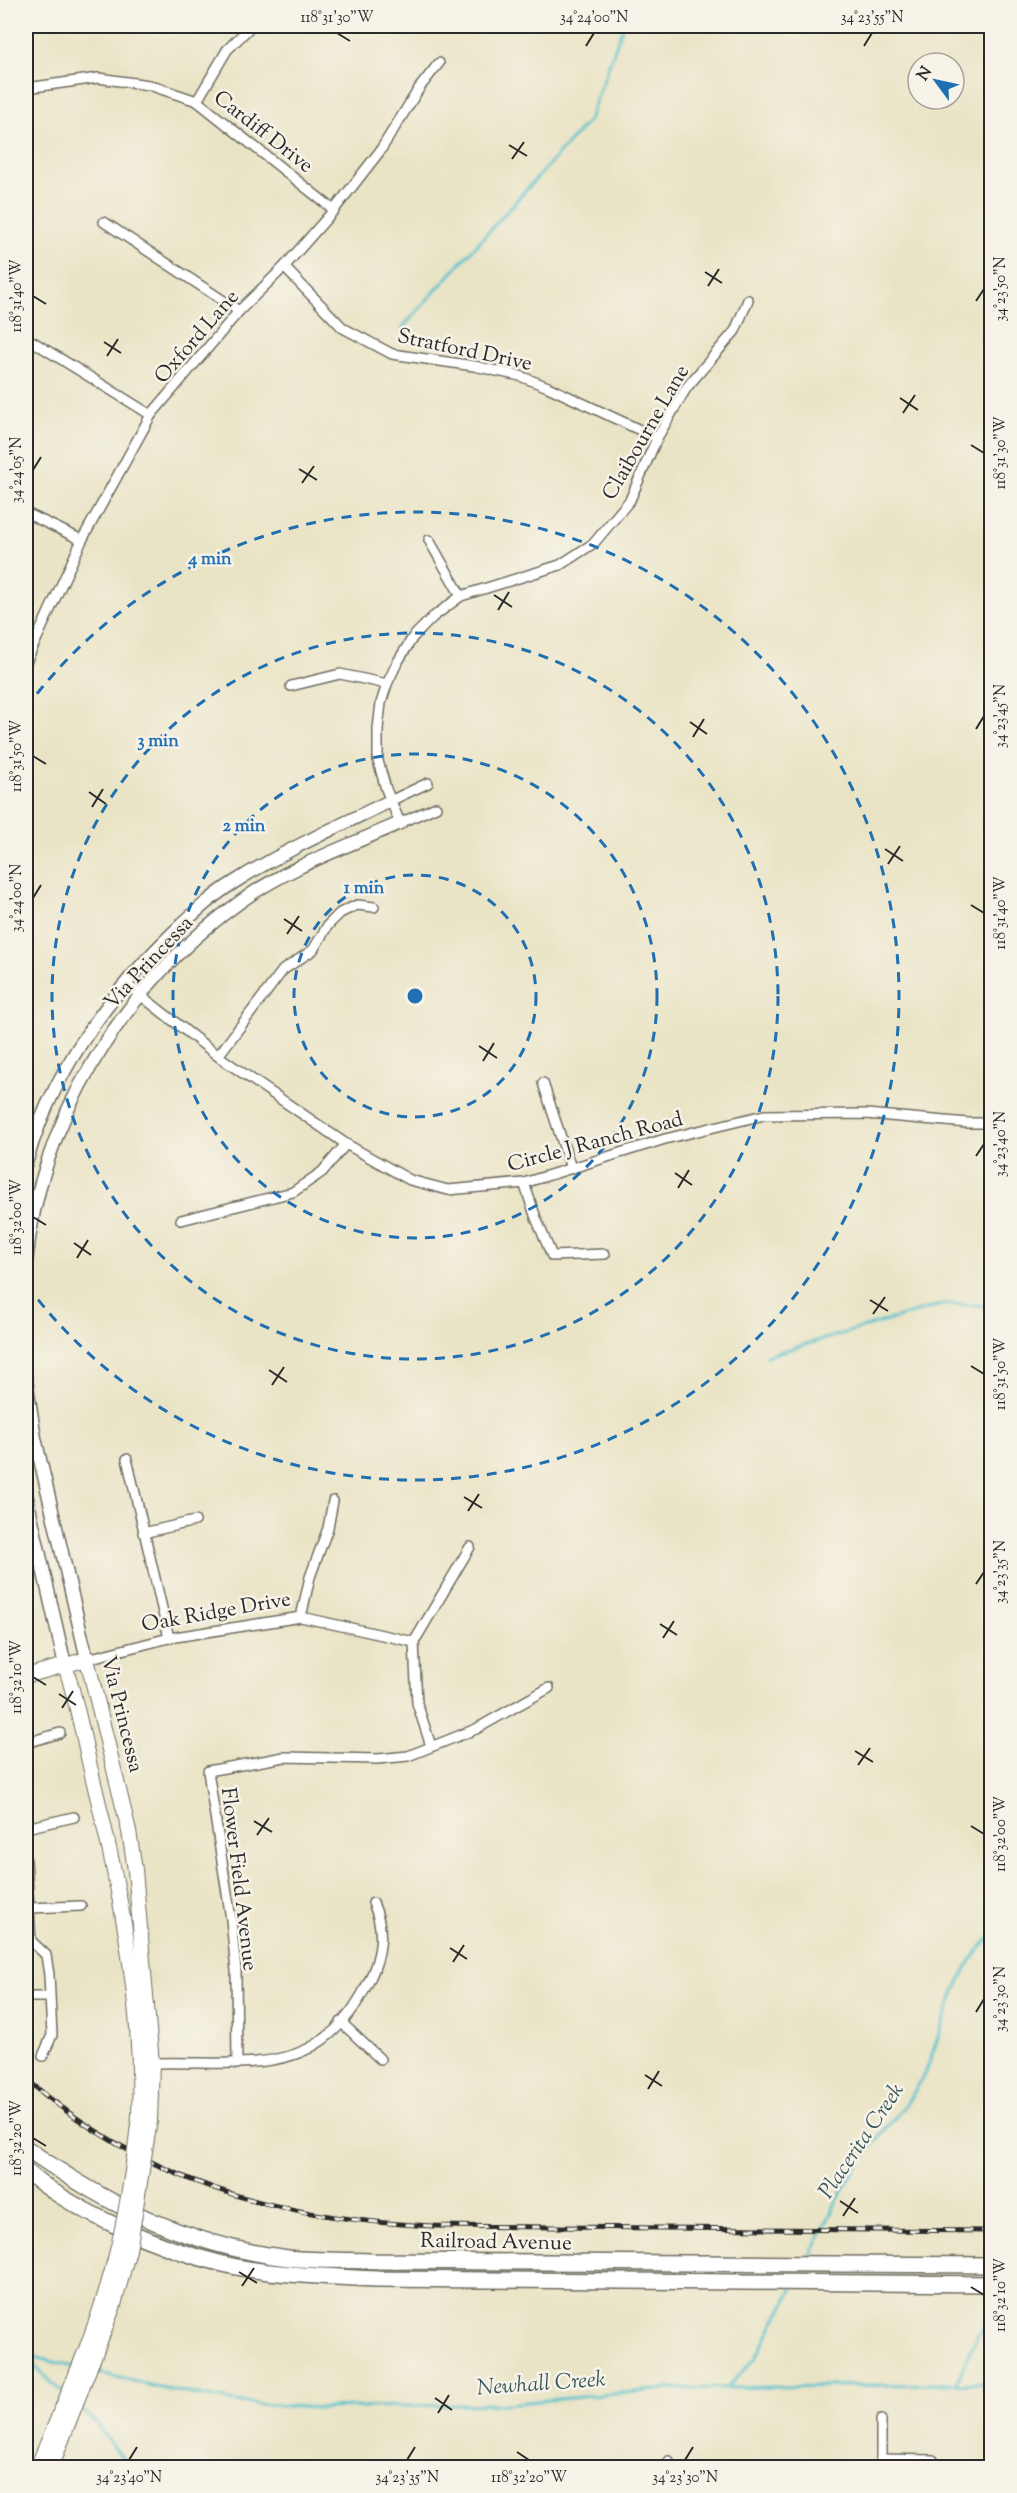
<svg xmlns="http://www.w3.org/2000/svg" width="1017" height="2493" font-family="'Sorts Mill Goudy',serif">
	<rect width="100%" height="100%" fill="#f7f3e8"/>
	<filter id="ink" filterUnits="userSpaceOnUse"><feTurbulence type="fractalNoise" baseFrequency=".0167" numOctaves="2"/><feDisplacementMap in="SourceGraphic" scale="12" xChannelSelector="R" yChannelSelector="G"/><feConvolveMatrix kernelMatrix="1 2 1 2 8 2 1 2 1" color-interpolation-filters="sRGB"/></filter>
	<filter id="wash" filterUnits="userSpaceOnUse"><feTurbulence type="fractalNoise" baseFrequency=".008" numOctaves="4" result="noise"/><feDisplacementMap in="SourceGraphic" scale="24" xChannelSelector="R" yChannelSelector="G"/><feGaussianBlur stdDeviation="1.35" result="paint"/><feColorMatrix in="noise" values="0 0 0 0 0 0 0 0 0 0 0 0 0 0 0 0 0 1.4 0 .05"/><feComposite in="paint" operator="in"/></filter>
	<g filter="url(#wash)">
		<rect width="100%" height="100%" fill="#eae4c6"/>
		<g fill="none" stroke-linecap="round" stroke-linejoin="round">
			<g stroke="#53c0cc" stroke-width="3">
				<polyline points="402,328 589,120 623,26"/>
				<polyline points="766,1356 944,1304 992,1306"/>
				<path d="M809,2258C827,2223 842,2185 866,2153C888,2124 916,2098 929,2063C943,2026 959,1961 992,1937"/>
				<polyline points="26,2355 74,2367"/>
				<polyline points="26,2358 63,2393"/>
				<polyline points="92,2371 165,2389 242,2403 318,2408 505,2404 667,2389 992,2383"/>
				<polyline points="956,2383 976,2338 992,2316"/>
				<polyline points="728,2387 755,2359 793,2288"/>
				<polyline points="79,2407 94,2421 130,2468"/>
			</g>
		</g>
	</g>
	<g filter="url(#ink)">
		<g fill="none" stroke-linecap="round" stroke-linejoin="round">
			<defs>
				<g id="minor">
					<polyline points="26,92 34,87 98,78 149,85 197,101 334,210"/>
					<polyline points="197,101 227,50 251,26"/>
					<polyline points="104,222 239,311"/>
					<polyline points="284,267 343,328 392,354 474,366 520,376 548,387 657,438"/>
					<polyline points="27,338 151,415"/>
					<polyline points="26,513 82,540"/>
					<polyline points="429,540 461,596"/>
					<polyline points="26,662 82,540 151,415 239,311 284,267 334,210 380,151 420,87 439,63"/>
					<polyline points="291,686 340,674 387,684"/>
					<polyline points="390,801 428,783"/>
					<polyline points="436,807 400,823 386,789 378,761 378,729 381,703 387,684 397,663 413,637 433,617 461,596 560,565 594,543 630,500 657,438 687,387 735,331 748,300"/>
					<polyline points="125,983 218,1056 346,1144 410,1180 448,1190 524,1183 665,1139 764,1115 866,1114 968,1123 992,1123"/>
					<polyline points="218,1056 283,970 313,950 328,925 340,913 357,905 374,907"/>
					<polyline points="543,1083 571,1168"/>
					<polyline points="524,1183 536,1218 552,1256 605,1254"/>
					<polyline points="181,1220 293,1192 322,1172 346,1144"/>
					<polyline points="127,1459 169,1638"/>
					<polyline points="143,1533 195,1521"/>
					<polyline points="26,1565 41,1561"/>
					<polyline points="26,1615 27,1615"/>
					<polyline points="301,1617 310,1577 328,1528 333,1501"/>
					<polyline points="87,1659 169,1638 301,1617 414,1642"/>
					<polyline points="26,1743 60,1733"/>
					<polyline points="431,1746 417,1703 414,1642 470,1547"/>
					<polyline points="26,1828 74,1817"/>
					<polyline points="26,1860 31,1941 46,1955 49,1975 52,2035 43,2056"/>
					<polyline points="29,1908 81,1906"/>
					<polyline points="26,1997 49,1997"/>
					<polyline points="341,2022 380,2059"/>
					<path d="M152,2063C245,2060 320,2083 369,1981C382,1954 385,1930 373,1903"/>
					<polyline points="237,2064 236,1971 231,1919 208,1771 284,1757 378,1759 408,1756 476,1729 549,1688"/>
					<polyline points="881,2459 933,2460"/>
					<polyline points="669,2461 670,2468"/>
					<polyline points="881,2468 881,2420"/>
				</g>
				<g id="tertiary">
					<path d="M26,1163C52,1072 109,994 177,929C194,913 212,896 233,883C283,851 337,827 390,801"/>
					<path d="M26,1263C40,1119 123,986 240,902C288,867 346,847 400,823"/>
					<polyline points="26,1380 35,1438 87,1659"/>
					<polyline points="26,1494 65,1665"/>
				</g>
				<g id="secondary">
					<path d="M65,1665C76,1699 83,1735 91,1771C119,1884 143,1999 139,2116"/>
					<polyline points="26,1676 87,1659 129,1831 135,1870 152,2063 150,2121"/>
				</g>
				<g id="primary">
					<path d="M26,2148C107,2205 188,2246 288,2258C316,2261 346,2260 375,2261L992,2265"/>
					<path d="M26,2171C74,2212 161,2249 223,2264C273,2276 326,2276 377,2279L992,2284"/>
				</g>
			</defs>
			<use href="#minor" stroke="#6e6c61" stroke-width="12"/>
			<use href="#tertiary" stroke="#6e6c61" stroke-width="15"/>
			<use href="#secondary" stroke="#6e6c61" stroke-width="16"/>
			<use href="#primary" stroke="#6e6c61" stroke-width="18"/>
			<use href="#minor" stroke="#fff" stroke-width="9"/>
			<use href="#tertiary" stroke="#fff" stroke-width="12"/>
			<use href="#secondary" stroke="#fff" stroke-width="14"/>
			<use href="#primary" stroke="#fff" stroke-width="15"/>
			<defs>
				<path id="rail" d="M26,2079C147,2183 276,2219 433,2226L992,2231"/>
			</defs>
			<use href="#rail" stroke="#2b2b2b" stroke-width="5"/>
			<use href="#rail" stroke="#f7f3e8" stroke-width="3" stroke-dasharray="9" stroke-linecap="butt"/>
			<defs>
				<g id="secondary-bridge">
					<path d="M37,2468C64,2402 94,2338 112,2270C126,2220 133,2168 139,2116"/>
					<polyline points="51,2468 114,2305 129,2250 150,2121"/>
				</g>
			</defs>
			<use href="#secondary-bridge" stroke="#6e6c61" stroke-width="16" stroke-linecap="butt"/>
			<use href="#secondary-bridge" stroke="#fff" stroke-width="14"/>
		</g>
	</g>
	<path fill="none" stroke="#2b2b2b" stroke-width="2" d="M337,33L350,41M586,46L594,33M864,46L872,33M509,145L527,156M512,159L524,142M705,272L722,283M708,286L719,269M33,296L46,304M976,301L984,289M104,342L121,353M107,356L118,339M900,398L918,410M903,413L915,395M971,445L984,453M299,469L317,480M33,470L41,457M302,483L314,466M494,595L512,607M498,610L509,592M690,722L707,734M976,729L984,716M693,737L704,719M33,756L46,764M89,792L106,804M92,807L103,789M885,849L903,861M888,864L900,846M33,898L41,885M971,905L984,913M284,919L302,931M287,934L299,916M479,1046L497,1058M483,1061L494,1043M976,1156L984,1144M675,1173L692,1185M678,1188L689,1170M33,1217L46,1225M74,1243L91,1255M77,1258L88,1240M870,1300L888,1311M873,1314L885,1297M971,1366L984,1374M269,1370L287,1382M272,1385L284,1367M464,1497L482,1508M468,1511L479,1494M976,1584L984,1572M660,1624L677,1635M663,1638L674,1621M33,1677L46,1685M59,1694L76,1705M62,1708L73,1691M855,1751L873,1762M858,1765L870,1748M254,1821L272,1832M971,1826L984,1834M257,1835L269,1818M450,1948L467,1959M453,1962L464,1945M976,2012L984,1999M645,2075L662,2086M648,2089L659,2071M33,2138L46,2146M840,2201L858,2213M843,2216L855,2198M239,2272L257,2283M242,2286L254,2268M971,2287L984,2295M435,2398L452,2410M438,2413L449,2395M517,2452L529,2460M129,2460L137,2447M407,2460L415,2447M685,2460L693,2447"/>
	<g fill="none" stroke="#1f6fb2" stroke-width="3" stroke-dasharray="10 8">
		<circle cx="415" cy="996" r="121"/>
		<circle cx="415" cy="996" r="242"/>
		<circle cx="415" cy="996" r="363"/>
		<path d="M26 708A484 484 0 1 1 26 1284"/>
	</g>
	<g text-anchor="middle" stroke-width="5" stroke-linejoin="round" paint-order="stroke">
		<g font-size="21" fill="#2b2b2b" stroke="#f7f3e8">
			<text transform="translate(264 131) rotate(38)" y="7">Cardiff Drive</text>
			<text transform="translate(196 336) rotate(-49)" y="7">Oxford Lane</text>
			<text transform="translate(465 349) rotate(12)" y="7">Stratford Drive</text>
			<text transform="translate(645 432) rotate(-60)" y="7">Claibourne Lane</text>
			<text transform="translate(148 962) rotate(-47)" y="7">Via Princessa</text>
			<text transform="translate(595 1141) rotate(-15)" y="7">Circle J Ranch Road</text>
			<text transform="translate(216 1611) rotate(-10)" y="7">Oak Ridge Drive</text>
			<text transform="translate(123 1714) rotate(76)" y="7">Via Princessa</text>
			<text transform="translate(240 1879) rotate(83)" y="7">Flower Field Avenue</text>
			<text transform="translate(496 2241) rotate(1)" y="7">Railroad Avenue</text>
		</g>
		<g font-size="22" font-style="italic" fill="#37585b" stroke="#f7f3e8">
			<text transform="translate(860 2140) rotate(-56)" y="8">Placerita Creek</text>
			<text transform="translate(541 2382) rotate(-4)" y="8">Newhall Creek</text>
		</g>
	</g>
	<circle cx="415" cy="996" r="9" fill="#1f6fb2" stroke="#f7f3e8" stroke-width="3"/>
	<g font-size="18" text-anchor="middle" font-weight="bold" fill="#1f6fb2" stroke="#f7f3e8" stroke-width="5" stroke-linejoin="round" paint-order="stroke">
		<text x="210" y="564">4 min</text>
		<text x="158" y="746">3 min</text>
		<text x="244" y="831">2 min</text>
		<text x="364" y="893">1 min</text>
	</g>
	<rect width="1017" height="2493" fill="none" stroke="#f7f3e8" stroke-width="66"/>
	<g transform="translate(936 81) rotate(303)"><circle r="28" fill="#f7f3e8" stroke="#a5a39c" stroke-width="1.5"/>
	<path d="M0-4.5L10 22L0 15L-10 22Z" fill="#1f6fb2"/>
	<text y="-9" font-size="16" font-weight="bold" text-anchor="middle" fill="#2b2b2b">N</text>
	</g>
	<rect x="33" y="33" width="951" height="2427" fill="none" stroke="#2b2b2b" stroke-width="2"/>
	<g font-size="15" text-anchor="middle" fill="#2b2b2b">
		<text x="337" y="22">118°31'30"W</text>
		<text x="594" y="22">34°24'00"N</text>
		<text x="872" y="22">34°23'55"N</text>
		<text transform="translate(1000 289) rotate(-90)" y="5">34°23'50"N</text>
		<text transform="translate(16 296) rotate(-90)" y="5">118°31'40"W</text>
		<text transform="translate(1000 453) rotate(-90)" y="5">118°31'30"W</text>
		<text transform="translate(16 470) rotate(-90)" y="5">34°24'05"N</text>
		<text transform="translate(1000 716) rotate(-90)" y="5">34°23'45"N</text>
		<text transform="translate(16 756) rotate(-90)" y="5">118°31'50"W</text>
		<text transform="translate(16 898) rotate(-90)" y="5">34°24'00"N</text>
		<text transform="translate(1000 913) rotate(-90)" y="5">118°31'40"W</text>
		<text transform="translate(1000 1144) rotate(-90)" y="5">34°23'40"N</text>
		<text transform="translate(16 1217) rotate(-90)" y="5">118°32'00"W</text>
		<text transform="translate(1000 1374) rotate(-90)" y="5">118°31'50"W</text>
		<text transform="translate(1000 1572) rotate(-90)" y="5">34°23'35"N</text>
		<text transform="translate(16 1677) rotate(-90)" y="5">118°32'10"W</text>
		<text transform="translate(1000 1834) rotate(-90)" y="5">118°32'00"W</text>
		<text transform="translate(1000 1999) rotate(-90)" y="5">34°23'30"N</text>
		<text transform="translate(16 2138) rotate(-90)" y="5">118°32'20"W</text>
		<text transform="translate(1000 2295) rotate(-90)" y="5">118°32'10"W</text>
		<text x="129" y="2482">34°23'40"N</text>
		<text x="407" y="2482">34°23'35"N</text>
		<text x="529" y="2482">118°32'20"W</text>
		<text x="685" y="2482">34°23'30"N</text>
	</g>
</svg>
